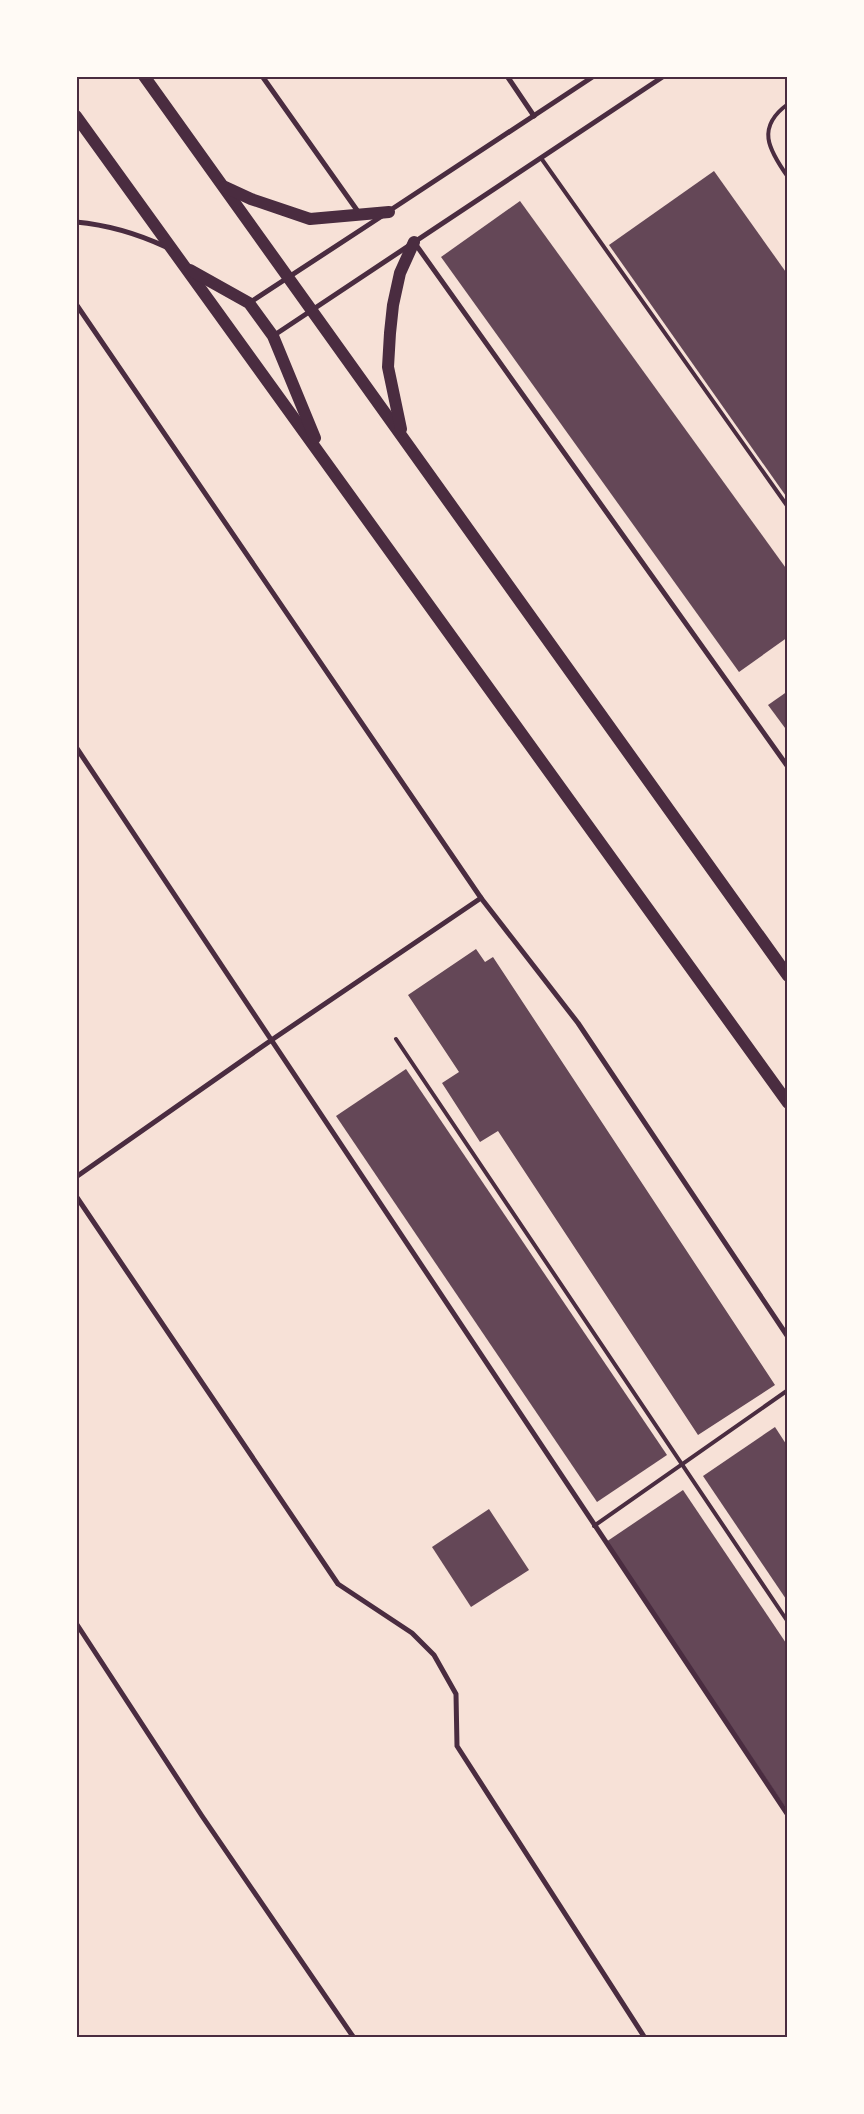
<svg xmlns="http://www.w3.org/2000/svg" width="864" height="2114" font-family="Karla,sans-serif">
	<rect width="100%" height="100%" fill="#f7e1d7"/>
	<g fill="#644757">
		<polygon points="714,171 788,275 788,499 609,245"/>
		<polygon points="520,201 788,571 788,637 739,672 441,257"/>
		<polygon points="788,691 788,732 768,705"/>
		<polygon points="476,949 485,962 493,957 775,1385 698,1435 498,1131 480,1142 442,1083 459,1072 408,995"/>
		<polygon points="406,1069 667,1455 597,1502 336,1116"/>
		<polygon points="775,1427 788,1447 788,1602 703,1476"/>
		<polygon points="683,1490 788,1646 788,1811 606,1542"/>
		<polygon points="489,1509 529,1570 471,1607 432,1547"/>
	</g>
	<g fill="none" stroke-linecap="round" stroke-linejoin="round">
		<g stroke="#4a2c40" stroke-width="4">
			<path d="M788,104C756,127 768,149 788,177"/>
			<polyline points="541,158 788,507"/>
			<polyline points="396,1039 788,1622"/>
			<polyline points="594,1526 788,1390"/>
		</g>
		<g stroke="#4a2c40" stroke-width="5">
			<polyline points="262,76 359,213"/>
			<polyline points="507,76 534,116"/>
			<polyline points="389,211 594,76"/>
			<path d="M76,222C109,225 136,233 166,247"/>
			<polyline points="414,242 788,767"/>
			<polyline points="249,303 382,216"/>
			<polyline points="76,304 481,898 578,1023 788,1337"/>
			<polyline points="273,336 664,76"/>
			<path d="M76,747C316,1101 549,1460 788,1815"/>
			<polyline points="76,1177 273,1039 481,898"/>
			<polyline points="76,1196 338,1584 412,1633 434,1655 456,1694 457,1746 645,2038"/>
			<polyline points="76,1623 202,1816 354,2038"/>
		</g>
		<g stroke="#4a2c40" stroke-width="12">
			<polyline points="144,76 788,976"/>
			<polyline points="76,116 788,1103"/>
			<polyline points="225,187 251,199 310,219 389,212"/>
			<polyline points="190,270 249,303 273,336 315,438"/>
			<polyline points="401,429 388,367 390,333 393,305 400,273 414,242"/>
		</g>
	</g>
	<rect width="864" height="2114" fill="none" stroke="#fffaf5" stroke-width="155"/>
	<rect x="78" y="78" width="708" height="1958" fill="none" stroke="#4a2c40" stroke-width="2"/>
</svg>
